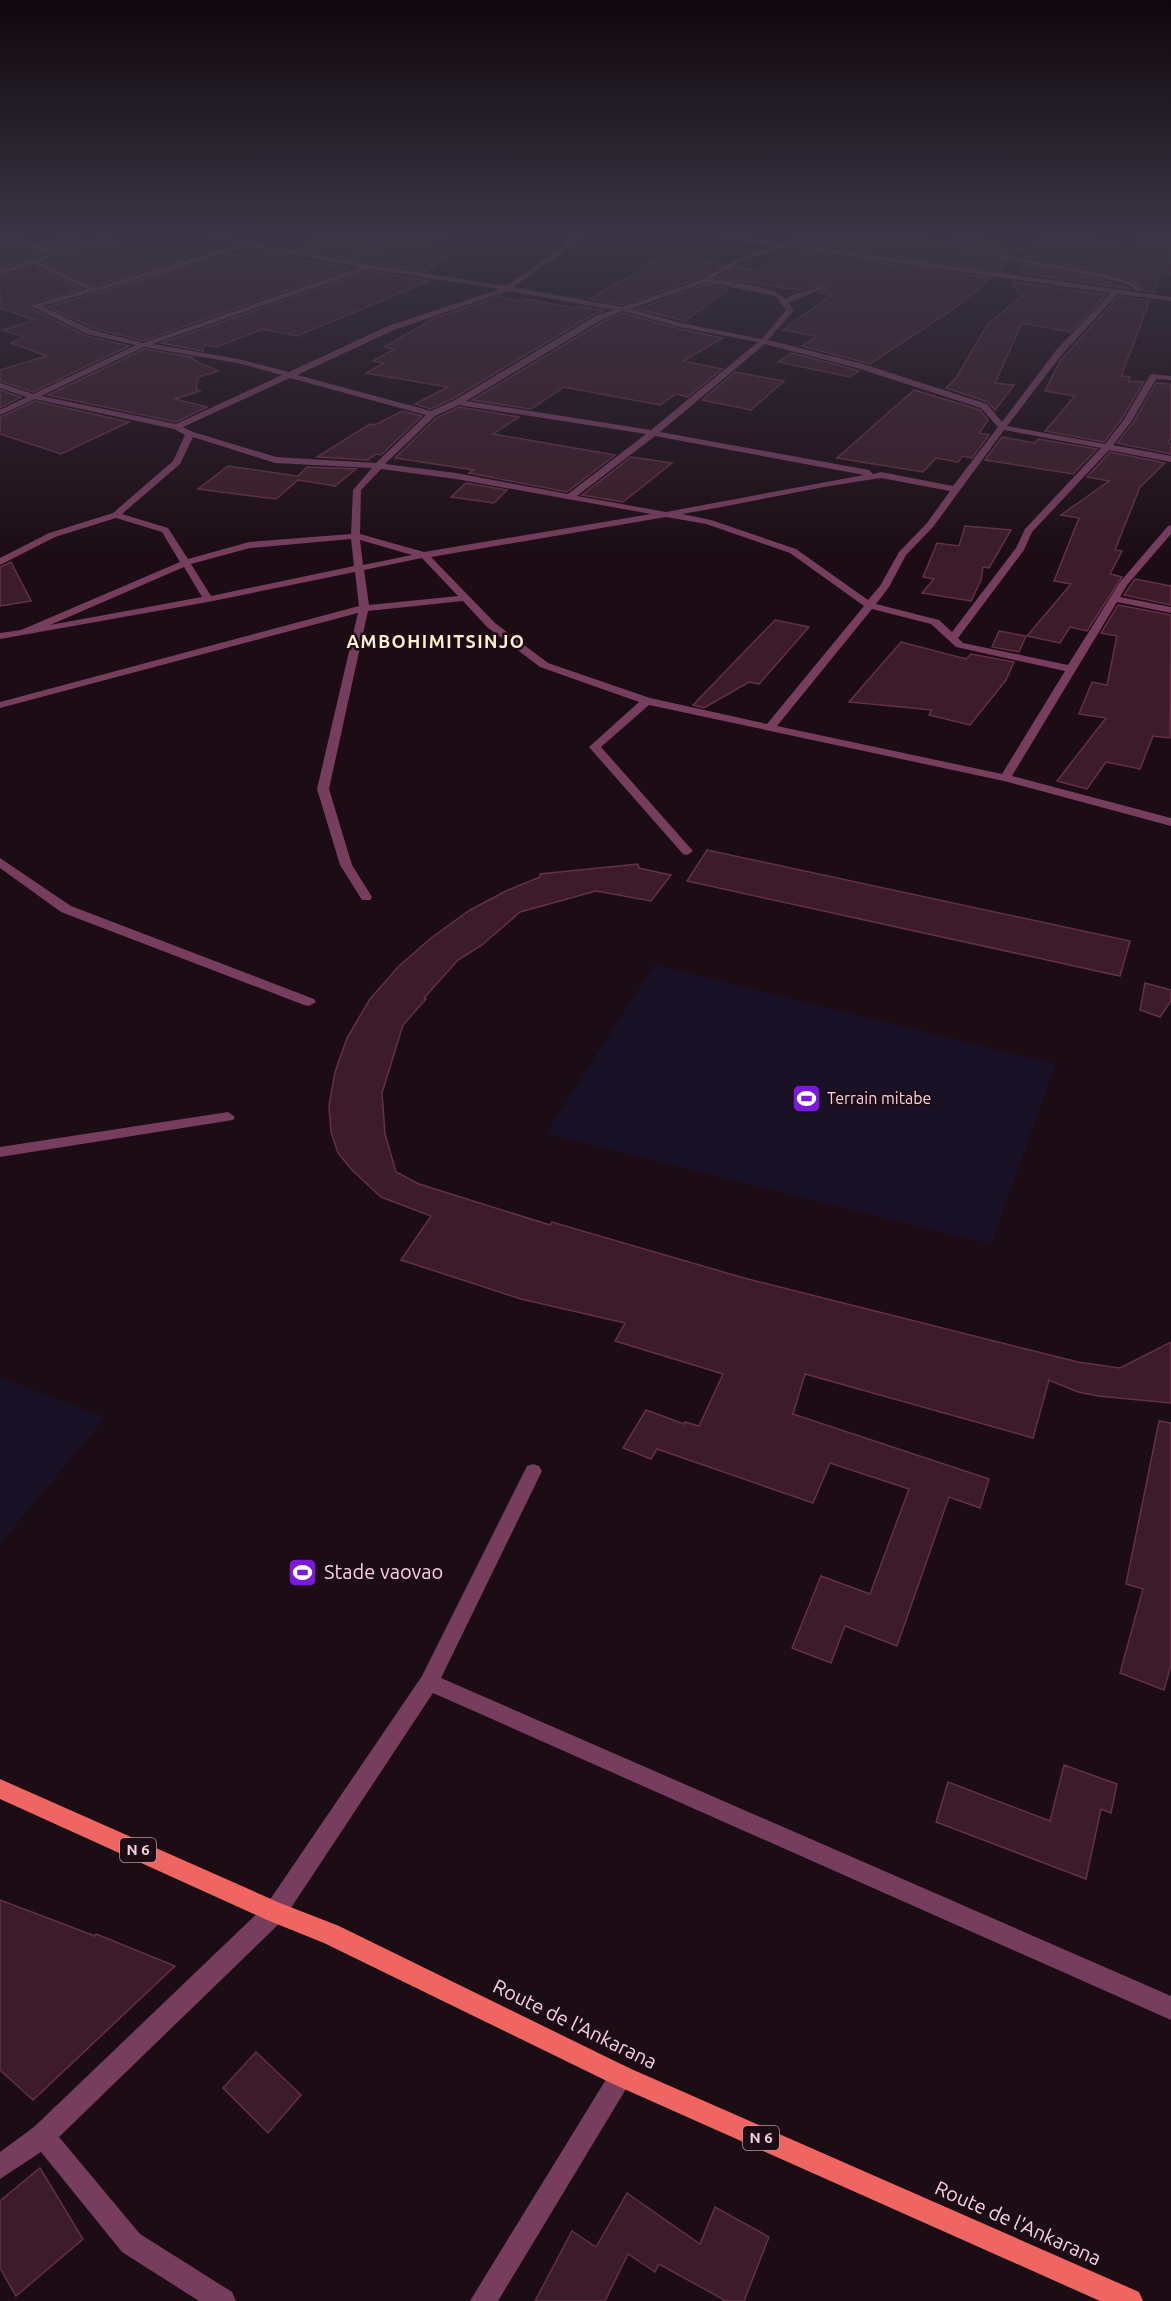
<svg xmlns="http://www.w3.org/2000/svg" width="1171" height="2301" font-family="Ubuntu,sans-serif">
	<rect width="100%" height="100%" fill="#1c0d14"/>
	<g fill="#191125">
		<polygon points="655,964 1056,1064 991,1244 546,1133"/>
		<polygon points="0,1377 105,1417 0,1544"/>
	</g>
	<g fill="#3b1c28" stroke="#643045" stroke-width="1.5">
		<polygon points="327,235 393,235 344,258 296,249"/>
		<polygon points="407,235 452,235 425,247 460,253 429,265 436,267 425,271 359,261"/>
		<polygon points="822,235 851,235 903,241 1009,261 999,271 806,244"/>
		<polygon points="1042,235 1068,241 1076,237 1131,248 1145,235 1171,235 1171,274 1161,273 1154,292 1144,291 1134,281 1109,273 1028,257"/>
		<polygon points="963,236 1023,249 1016,255 949,242"/>
		<polygon points="63,237 82,241 57,250 42,245"/>
		<polygon points="0,239 44,254 0,269"/>
		<polygon points="103,242 150,250 189,257 94,286 45,262"/>
		<polygon points="252,250 351,268 143,341 93,328 48,307 230,254 238,255"/>
		<polygon points="794,251 990,278 961,304 870,364 802,346 817,336 783,330 831,295 818,293 825,290 825,284 799,290 718,278 735,267 758,271"/>
		<polygon points="682,257 722,265 700,278 622,305 590,299 658,259 674,262"/>
		<polygon points="1024,264 1106,281 1131,289 1019,273"/>
		<polygon points="33,266 81,289 32,303 32,309 86,336 129,346 33,392 0,381 0,370 47,356 11,343 24,337 3,330 34,320 0,308 0,277"/>
		<polygon points="369,271 429,281 297,336 263,329 217,347 204,345 203,351 161,343"/>
		<polygon points="1014,282 1106,295 1071,332 1022,323 995,383 1014,385 995,410 988,402 946,388 956,378 987,325 1022,296 1012,284"/>
		<polygon points="706,284 728,289 685,321 638,309"/>
		<polygon points="499,296 522,302 526,299 575,308 579,306 604,311 596,313 454,398 431,409 415,404 448,387 366,373 384,363 373,361 394,349 384,347 435,318"/>
		<polygon points="1119,296 1150,301 1121,376 1130,377 1129,381 1144,382 1121,420 1104,442 1045,431 1075,396 1045,391 1060,361"/>
		<polygon points="623,313 680,329 723,338 683,361 722,369 688,397 676,394 660,405 564,387 531,409 472,400 604,321"/>
		<polygon points="144,349 192,357 190,358 218,371 198,377 196,389 200,391 175,399 207,407 176,422 48,395"/>
		<polygon points="792,353 856,370 859,371 850,377 778,362"/>
		<polygon points="735,372 784,381 751,410 702,400"/>
		<polygon points="1156,383 1170,384 1171,388 1171,439 1168,442 1171,445 1171,454 1117,443 1133,423"/>
		<polygon points="0,390 21,397 0,408"/>
		<polygon points="914,390 980,410 988,420 979,433 989,435 972,458 963,456 958,462 936,458 923,472 837,458"/>
		<polygon points="35,401 129,422 61,454 0,434 0,417"/>
		<polygon points="459,407 519,417 493,434 615,455 567,492 469,473 474,470 395,458 436,418"/>
		<polygon points="402,411 422,416 381,455 376,454 368,460 317,457 370,424 375,425"/>
		<polygon points="1002,437 1035,443 1038,439 1097,449 1073,474 985,460"/>
		<polygon points="1110,452 1165,463 1140,487 1115,550 1122,551 1110,574 1122,577 1087,631 1070,627 1060,643 1027,636 1071,584 1054,581 1079,518 1061,515 1109,481 1087,477"/>
		<polygon points="631,457 672,463 623,502 582,495"/>
		<polygon points="228,466 298,476 307,467 356,469 335,486 298,480 276,499 198,489"/>
		<polygon points="466,483 507,490 494,503 451,497"/>
		<polygon points="965,526 1011,530 989,568 983,567 981,580 971,601 922,593 934,579 923,577 937,543 959,546"/>
		<polygon points="11,562 31,601 0,606 0,567"/>
		<polygon points="1135,579 1171,586 1171,605 1124,595"/>
		<polygon points="1118,605 1171,615 1170,738 1153,736 1140,769 1106,762 1087,789 1057,781 1106,718 1079,714 1092,682 1107,685 1117,636 1101,633"/>
		<polygon points="775,620 809,627 759,684 749,682 704,708 693,705"/>
		<polygon points="999,631 1026,636 1019,652 992,647"/>
		<polygon points="901,642 966,659 971,654 1014,662 1006,680 970,725 929,715 932,710 849,702"/>
		<polygon points="707,850 1130,941 1120,976 687,881"/>
		<polygon points="638,864 639,868 671,875 651,901 596,891 520,912 482,945 458,960 424,998 426,999 403,1025 382,1093 385,1134 396,1172 419,1184 550,1225 552,1222 744,1278 1078,1362 1120,1368 1171,1342 1171,1403 1098,1396 1078,1392 1049,1380 1033,1438 805,1374 793,1414 989,1479 980,1508 949,1497 897,1646 845,1626 831,1663 792,1648 821,1576 870,1594 909,1489 830,1463 813,1503 657,1449 651,1459 623,1448 646,1410 684,1424 685,1422 699,1426 723,1374 615,1341 625,1323 521,1299 401,1260 431,1216 381,1197 352,1170 338,1153 331,1132 329,1106 335,1072 347,1038 370,999 399,966 431,938 470,910 508,890 540,877 540,874"/>
		<polygon points="1145,983 1171,990 1171,1001 1160,1017 1140,1010"/>
		<polygon points="1159,1421 1171,1423 1171,1665 1164,1690 1120,1673 1143,1589 1126,1584"/>
		<polygon points="1064,1765 1117,1784 1111,1813 1101,1809 1086,1879 936,1822 948,1782 1050,1821"/>
		<polygon points="0,1900 95,1936 96,1934 175,1966 33,2100 0,2070"/>
		<polygon points="256,2052 301,2095 268,2133 223,2088"/>
		<polygon points="40,2168 83,2239 16,2296 0,2268 0,2201"/>
		<polygon points="627,2193 700,2244 715,2207 769,2237 744,2301 726,2301 659,2264 655,2272 628,2254 605,2301 535,2301 572,2231 596,2247"/>
	</g>
	<g fill="none" stroke-linecap="round" stroke-linejoin="round">
		<g fill="#763d5d" fill-rule="evenodd">
			<path d="M0,235H6L57,252L108,235H116L39,262L94,288L239,244L199,235H210L344,260L398,235H405L352,262L506,286L561,249L574,235H580L565,251L513,287L622,307L701,280L735,260L775,246L707,235L784,243L802,235H810L792,244L1171,297V301L1118,294L1063,353L1007,426L1105,444L1123,421L1151,374L1171,376V380L1156,379L1131,422L1113,445L1171,456V462L1109,450L1032,532L1024,550L958,638L963,643L1068,665L1120,582L1168,526L1171,525V534L1127,585L1120,597L1171,607V613L1117,602L1012,776L1171,818V826L1004,781L649,705L601,747L693,851L687,855L683,854L589,747L639,702L540,667L487,627L463,601L368,611L329,789L352,865L372,897L370,900H362L340,865L317,789L358,613L0,708V702L359,606L355,572L208,602L0,639V633L21,630L180,562L162,532L116,518L55,537L0,565V558L49,533L113,513L173,461L185,435L174,429L35,399L0,415V410L27,397L0,388V383L33,394L136,345L87,334L33,307V305L87,289L33,264L0,275V271L51,254L0,237ZM247,246L360,267L143,343L92,330L42,306L168,271ZM785,247L1111,293L1057,349L1002,422L987,404L863,364L768,340L794,310L788,303L824,288V286L798,293L785,299C773,285 730,282 711,279L739,262ZM369,269L500,289L388,326L289,372L238,359L152,344ZM706,282L776,296L786,310L762,339L681,323L630,309ZM508,291L614,310L597,315L455,400L431,411L297,375L394,330ZM623,311L680,327L758,342L651,430L466,401L603,319ZM765,344L857,368L981,408L998,427L953,486L881,472L873,474L869,470L660,432ZM144,347L237,363L282,375L176,424L41,396ZM290,378L426,415L376,463L276,457L193,432L183,427ZM459,405L646,434L568,494L456,473L385,464L435,416ZM1004,430L1101,448L1025,529L1016,548L952,632L939,620L876,604L889,587L906,555L933,527ZM655,436L864,475L666,512L577,496ZM193,437L275,463L372,468L353,490L351,534L249,542L188,559L168,528L122,514L180,464ZM381,469L456,479L651,514L424,552L360,534L361,490ZM881,478L950,491L927,523L899,552L880,586L868,600L796,549L711,520L682,514C748,503 814,487 881,478ZM666,517L706,524L790,553L864,606L767,724L650,698L548,663L495,623L431,557ZM351,539L354,566L211,596L191,564L250,548ZM360,540L412,555L363,565ZM422,558L458,596L369,605L364,570ZM184,567L202,597L50,625ZM872,609L931,624L956,647L1065,671L1002,774L777,726Z"/>
			<polygon points="891,235 902,235 1108,275 1133,283 1142,290 1137,291 1129,285 1107,279"/>
			<polygon points="0,858 71,906 314,999 316,1002 309,1006 304,1005 61,912 0,868"/>
			<polygon points="228,1112 235,1117 233,1120 0,1157 0,1147"/>
			<polygon points="533,1464 539,1466 542,1471 441,1678 1171,1996 1171,2020 433,1693 283,1920 59,2137 140,2234 232,2292 236,2301 199,2301 122,2252 41,2152 0,2179 0,2152 34,2127 267,1904 422,1676 527,1466"/>
			<polygon points="621,2064 629,2068 633,2076 629,2084 498,2301 470,2301 613,2068"/>
		</g>
		<polygon fill="#ee6561" fill-rule="evenodd" points="0,1779 280,1903 339,1926 629,2068 1139,2292 1143,2301 1100,2301 613,2084 324,1943 267,1920 0,1799"/>
	</g>
	<linearGradient id="sky" x2="0" y2="1"><stop stop-color="#0f070b"/><stop offset="0.42" stop-color="#3a3545"/><stop offset="1" stop-color="#3a3545" stop-opacity="0"/></linearGradient>
	<rect width="1171" height="557" fill="url(#sky)"/>
	<defs>
		<symbol id="stadium-square" viewBox="-11 -11 22 22"><rect x="-9" y="-9" width="18" height="18" rx="4" fill="#7a18db" stroke="#1c0d14"/><path d="M0-5a6.5 5 0 1 0 0 10a6.5 5 0 1 0 0-10ZM-3.5-1.8h7v3.6h-7Z" fill="#fff"/></symbol>
	</defs>
	<g fill-rule="evenodd">
		<use href="#stadium-square" x="790" y="1082" width="33" height="33"/>
		<use href="#stadium-square" x="286" y="1556" width="33" height="33"/>
	</g>
	<g text-anchor="middle" stroke-width="5" stroke-linejoin="round" paint-order="stroke">
		<g fill="#1c0d14" stroke="#b794a5" stroke-width="1.5">
			<rect x="120" y="1838" width="36" height="24" rx="4.5"/>
			<rect x="743" y="2126" width="36" height="24" rx="4.5"/>
		</g>
		<g font-size="15" font-weight="bold" fill="#facee3">
			<text x="138" y="1855">N 6</text>
			<text x="761" y="2143">N 6</text>
		</g>
		<g font-size="16" fill="#facee3" stroke="#1c0d14" text-anchor="start">
			<text x="827" y="1104">Terrain mitabe</text>
		</g>
		<g font-size="18" font-weight="bold" letter-spacing="1.5" fill="#faf0d0" stroke="#1c0d14">
			<text x="436" y="648">AMBOHIMITSINJO</text>
		</g>
		<g font-size="20" fill="#facee3" stroke="#1c0d14" text-anchor="start">
			<text x="324" y="1579">Stade vaovao</text>
		</g>
		<g font-size="20" fill="#facee3" stroke="#1c0d14">
			<text transform="translate(575 2024) rotate(26)" y="7">Route de l'Ankarana</text>
			<text transform="translate(1018 2223) rotate(24)" y="7">Route de l'Ankarana</text>
		</g>
	</g>
</svg>
